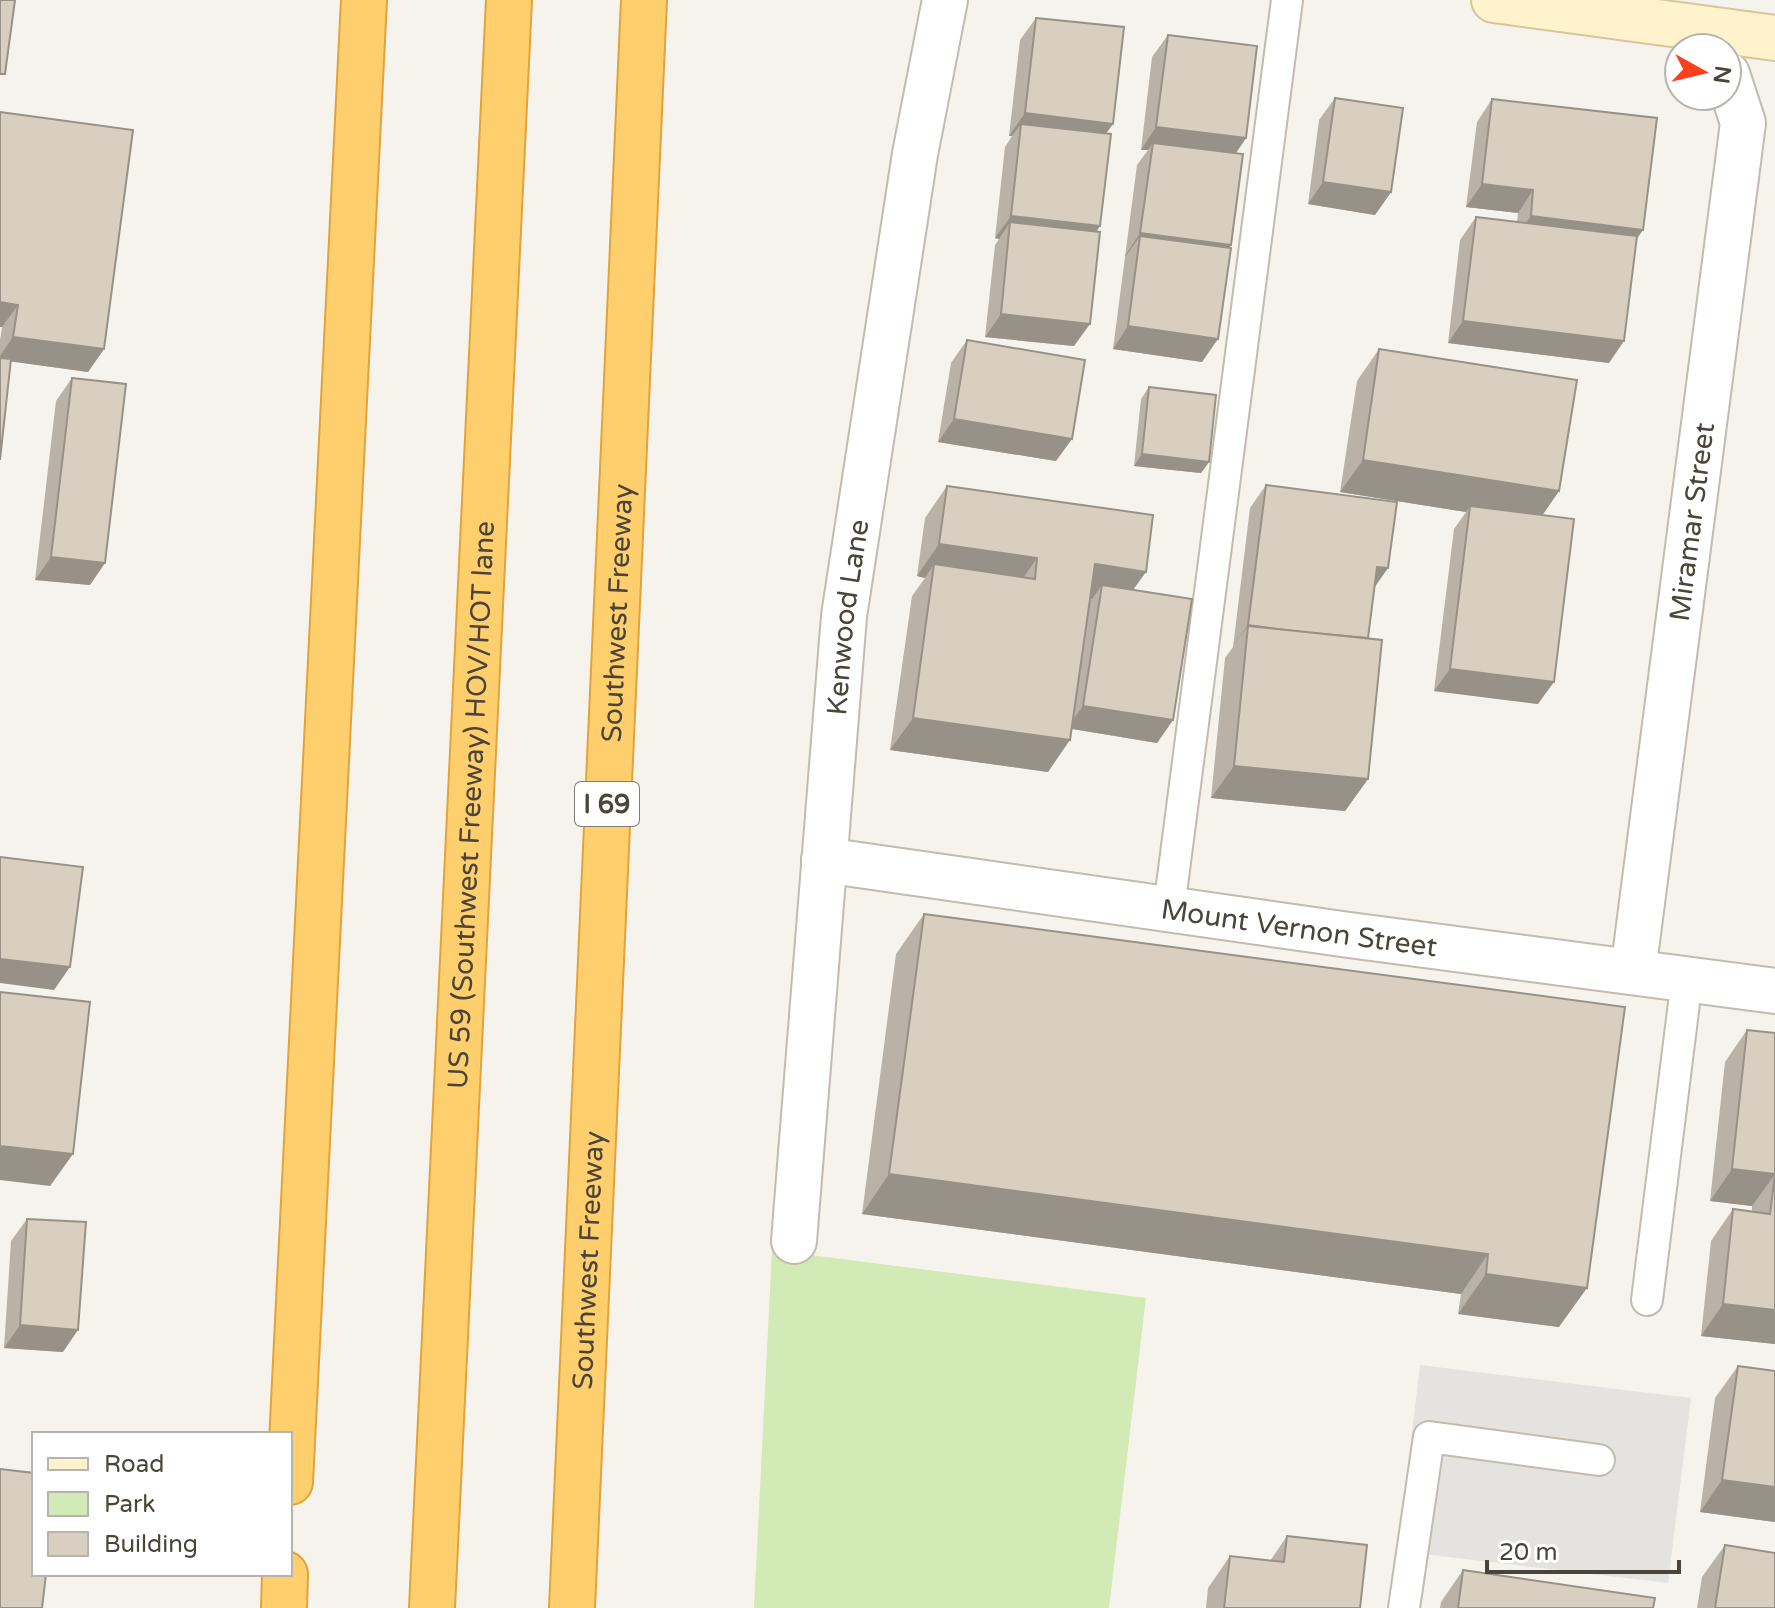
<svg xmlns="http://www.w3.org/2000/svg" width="1775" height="1608" font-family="'Varela Round',sans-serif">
	<rect width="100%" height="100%" fill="#f6f3ec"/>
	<polygon fill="#d2eab5" points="772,1250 1146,1298 1109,1608 754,1608"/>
	<polygon fill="#e5e3e0" points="1420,1365 1691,1398 1668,1583 1398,1551"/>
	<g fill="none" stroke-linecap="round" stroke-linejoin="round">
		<defs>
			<g id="lane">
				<polyline points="1169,908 1287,0"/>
				<polyline points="1647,1300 1687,979"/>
				<polyline points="1404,1608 1429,1437 1599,1460"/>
			</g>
			<g id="street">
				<path id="s1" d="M824,860L1349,935L1775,991"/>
				<path id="s2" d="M1633,972L1743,123L1727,74"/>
				<path id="s3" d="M794,1241L844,616L915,154L945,0"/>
			</g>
			<polyline id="secondary" points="1494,0 1775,38"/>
			<g id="highway">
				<polyline points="290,1482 364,0"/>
				<polyline points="284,1608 285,1574"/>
				<path id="s4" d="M432,1608L509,0"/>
				<path id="s5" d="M572,1608L644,0"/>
			</g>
		</defs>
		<use href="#lane" stroke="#c2bbae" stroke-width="34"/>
		<use href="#street" stroke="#c2bbae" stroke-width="48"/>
		<use href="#secondary" stroke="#d6c79b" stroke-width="48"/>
		<use href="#highway" stroke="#e0a43c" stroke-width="48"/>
		<use href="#lane" stroke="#fff" stroke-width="30"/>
		<use href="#street" stroke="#fff" stroke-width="44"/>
		<use href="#secondary" stroke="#fff3cd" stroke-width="44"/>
		<use href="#highway" stroke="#ffcf6e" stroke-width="44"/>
	</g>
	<g fill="#bab2a6">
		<polygon points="1036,18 1106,133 1097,232 1074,346 985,337 995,245 999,239 995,238 1005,147 1012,136 1009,136 1020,40"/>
		<polygon points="1168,35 1246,138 1236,153 1231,245 1230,247 1202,362 1113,349 1137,165 1148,150 1141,150 1152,57"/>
		<polygon points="1335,98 1391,192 1375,215 1308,204 1319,120"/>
		<polygon points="1492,99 1637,240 1609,363 1448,343 1460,240 1476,217 1517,222 1518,213 1466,207 1477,122"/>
		<polygon points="0,112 104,349 88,372 11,361 0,460 0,340 2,327 0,327"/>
		<polygon points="967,340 1056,461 938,442 951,363"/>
		<polygon points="1379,349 1559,491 1542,515 1538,704 1434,691 1454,529 1466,512 1340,492 1357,381"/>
		<polygon points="72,378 90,585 35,580 56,401"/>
		<polygon points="1149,387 1209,462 1201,473 1134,466 1141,399"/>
		<polygon points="1266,485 1388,568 1375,587 1368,638 1368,779 1345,811 1211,798 1225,658 1233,647 1250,508"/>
		<polygon points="947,486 1133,590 1173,720 1157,743 1072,729 1048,772 890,750 912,596 925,578 917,576 925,518"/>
		<polygon points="924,914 1625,1007 1559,1327 1458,1314 1461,1294 862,1214 896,954"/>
		<polygon points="1747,1030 1775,1033 1775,1344 1701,1336 1711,1241 1733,1209 1752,1211 1752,1206 1710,1201 1725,1062"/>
		<polygon points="27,1219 63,1352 4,1348 11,1241"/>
		<polygon points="1738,1366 1775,1522 1700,1512 1715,1398"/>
		<polygon points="1287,1536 1360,1608 1206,1608 1208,1588 1230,1556 1270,1561"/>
		<polygon points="1725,1545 1775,1608 1697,1608 1702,1577"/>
		<polygon points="1463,1570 1653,1608 1440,1608 1441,1602"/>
	</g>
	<g fill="#979187">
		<polygon points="1025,113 1113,124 1097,146 1021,124 1012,136 1009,136"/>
		<polygon points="1156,127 1246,138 1231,160 1153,143 1148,150 1141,150"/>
		<polygon points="1323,182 1391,192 1375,215 1308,204"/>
		<polygon points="1482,184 1533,190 1518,213 1466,207"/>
		<polygon points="1011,216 1100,226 1085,249 1010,222 999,239 995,238"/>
		<polygon points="1531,216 1643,230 1627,253 1515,239"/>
		<polygon points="1140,233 1231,245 1216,267 1140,236 1126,256 1125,256"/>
		<polygon points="0,302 18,305 2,327 0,327"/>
		<polygon points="1001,314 1090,324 1074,346 985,337"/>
		<polygon points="1463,321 1624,341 1609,363 1448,343"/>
		<polygon points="1128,326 1218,339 1202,362 1113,349"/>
		<polygon points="13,337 104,349 88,372 0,360 0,356"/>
		<polygon points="954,419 1072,439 1056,461 938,442"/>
		<polygon points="1142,454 1209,462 1201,473 1134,466"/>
		<polygon points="1363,460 1559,491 1537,523 1470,506 1466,512 1340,492"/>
		<polygon points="939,544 1037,558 1015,590 934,564 925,578 917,576"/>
		<polygon points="51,557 105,563 90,585 35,580"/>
		<polygon points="1095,564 1146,572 1123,604 1102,585 1092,599 1072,596"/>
		<polygon points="1377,567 1388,568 1372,590"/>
		<polygon points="1248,625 1368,640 1248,626 1232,647"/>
		<polygon points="1450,669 1554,682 1538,704 1434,691"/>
		<polygon points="1083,706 1173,720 1157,743 1067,728"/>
		<polygon points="913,718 1070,740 1048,772 890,750"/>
		<polygon points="1234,766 1368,779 1345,811 1211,798"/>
		<polygon points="0,959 70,967 54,990 0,983"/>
		<polygon points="0,1146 73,1154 50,1186 0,1180"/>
		<polygon points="1732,1169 1775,1174 1752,1206 1710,1201"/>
		<polygon points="889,1174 1488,1254 1461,1294 862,1214"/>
		<polygon points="1486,1274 1587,1288 1559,1327 1458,1314"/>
		<polygon points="1723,1304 1775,1310 1775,1344 1701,1336"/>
		<polygon points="20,1325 78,1330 63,1352 4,1348"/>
		<polygon points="1722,1480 1775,1487 1775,1522 1700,1512"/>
	</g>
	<g fill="#d8cfc1" stroke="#979187" stroke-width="2">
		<polygon points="0,0 15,0 5,74 0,74"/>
		<polygon points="1036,18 1124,27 1113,124 1025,113"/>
		<polygon points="1168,35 1257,46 1246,138 1156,127"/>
		<polygon points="1335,98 1403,108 1391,192 1323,182"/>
		<polygon points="1492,99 1657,118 1643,230 1531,216 1533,190 1482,184"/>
		<polygon points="0,112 133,130 104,349 13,337 18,305 0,302"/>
		<polygon points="1021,124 1111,134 1100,226 1011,216"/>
		<polygon points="1153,143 1243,154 1231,245 1140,233"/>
		<polygon points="1476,217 1637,236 1624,341 1463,321"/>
		<polygon points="1010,222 1100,232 1090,324 1001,314"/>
		<polygon points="1140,236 1231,248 1218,339 1128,326"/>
		<polygon points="967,340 1085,360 1072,439 954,419"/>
		<polygon points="1379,349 1577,380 1559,491 1363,460"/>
		<polygon points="0,358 11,359 0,460"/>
		<polygon points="72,378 126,384 105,563 51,557"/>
		<polygon points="1149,387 1216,395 1209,462 1142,454"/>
		<polygon points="1266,485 1397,502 1388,568 1377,567 1368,638 1301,632 1248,625"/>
		<polygon points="947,486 1153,515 1146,572 1095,564 1070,740 913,718 934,564 1035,579 1037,558 939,544"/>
		<polygon points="1470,506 1574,519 1554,682 1450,669"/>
		<polygon points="1102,585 1192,599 1173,720 1083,706"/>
		<polygon points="1248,626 1382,640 1368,779 1234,766"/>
		<polygon points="0,857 83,867 70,967 0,959"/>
		<polygon points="924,914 1625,1007 1587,1288 1486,1274 1488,1254 889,1174"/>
		<polygon points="0,992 90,1002 73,1154 0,1146"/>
		<polygon points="1747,1030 1775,1033 1775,1310 1723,1304 1733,1209 1770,1214 1775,1174 1732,1169"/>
		<polygon points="27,1219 86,1222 78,1330 20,1325"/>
		<polygon points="1738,1366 1775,1371 1775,1487 1722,1480"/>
		<polygon points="0,1469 34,1473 34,1574 46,1574 42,1608 0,1608"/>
		<polygon points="1287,1536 1367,1545 1360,1608 1224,1608 1230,1556 1284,1562"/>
		<polygon points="1725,1545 1775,1553 1775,1608 1715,1608"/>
		<polygon points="1463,1570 1655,1598 1653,1608 1458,1608"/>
	</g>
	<g text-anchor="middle" stroke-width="6" stroke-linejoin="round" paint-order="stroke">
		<rect fill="#fff" stroke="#817c74" stroke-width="2" x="575" y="782" width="64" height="44" rx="6"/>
		<g font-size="26" font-weight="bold" fill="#4b4439">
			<text x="607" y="813">I 69</text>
		</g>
		<g font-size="28" fill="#4b4439" stroke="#fff">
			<text dy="10" stroke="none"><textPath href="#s2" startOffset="454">Miramar Street</textPath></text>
			<text dy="10" stroke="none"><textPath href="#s5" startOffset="996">Southwest Freeway</textPath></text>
			<text dy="10" stroke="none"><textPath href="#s3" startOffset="626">Kenwood Lane</textPath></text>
			<text dy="10" stroke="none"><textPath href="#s4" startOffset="804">US 59 (Southwest Freeway) HOV/HOT lane</textPath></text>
			<text dy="10" stroke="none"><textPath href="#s1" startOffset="480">Mount Vernon Street</textPath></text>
			<text dy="10" stroke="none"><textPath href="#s5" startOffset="348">Southwest Freeway</textPath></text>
		</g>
	</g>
	<rect x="32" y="1432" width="260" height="144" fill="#ffffff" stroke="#b7b4b0" stroke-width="2"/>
	<rect x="48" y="1458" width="40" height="12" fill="#fff3cd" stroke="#b7b4b0" stroke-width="2"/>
	<text x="104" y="1472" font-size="24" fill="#4b4439">Road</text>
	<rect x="48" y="1492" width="40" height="24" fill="#d2eab5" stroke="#b7b4b0" stroke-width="2"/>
	<text x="104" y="1512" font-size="24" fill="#4b4439">Park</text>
	<rect x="48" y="1532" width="40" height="24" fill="#d8cfc1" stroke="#b7b4b0" stroke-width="2"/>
	<text x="104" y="1552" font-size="24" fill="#4b4439">Building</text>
	<g transform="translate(1703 72) rotate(98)"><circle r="38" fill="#ffffff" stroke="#b7b4b0" stroke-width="2"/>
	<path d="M0-6L14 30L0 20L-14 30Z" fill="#fc3f1d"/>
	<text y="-12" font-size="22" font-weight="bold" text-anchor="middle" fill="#4b4439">N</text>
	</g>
	<path d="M1487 1560v12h192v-12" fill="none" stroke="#4b4439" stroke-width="4"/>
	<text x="1499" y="1560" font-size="24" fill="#4b4439" stroke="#ffffff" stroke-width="6" paint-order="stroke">20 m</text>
</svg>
